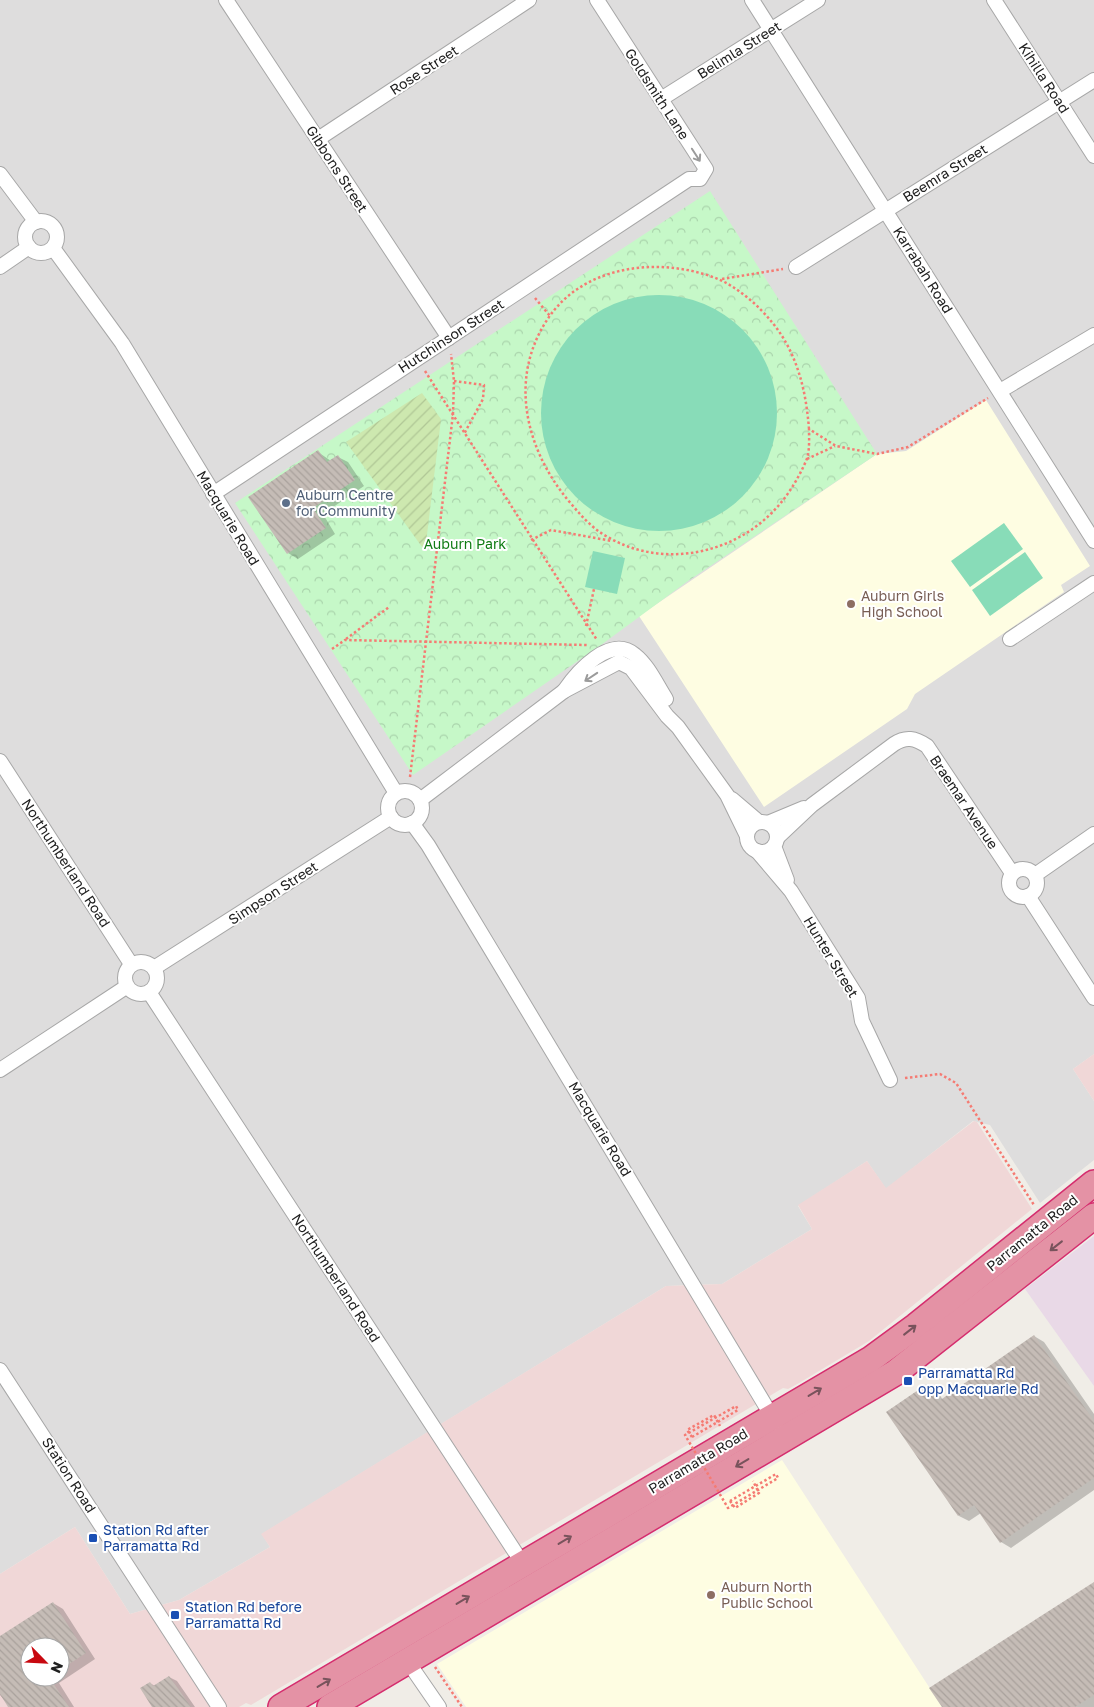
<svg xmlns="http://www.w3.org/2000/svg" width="1094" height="1707" font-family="'Golos Text',sans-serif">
	<defs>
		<pattern id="park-crowns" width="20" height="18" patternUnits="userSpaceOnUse" patternTransform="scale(1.25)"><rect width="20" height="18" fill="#c6f8c8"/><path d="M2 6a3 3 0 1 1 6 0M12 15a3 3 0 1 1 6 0" fill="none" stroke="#aad4ac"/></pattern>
		<pattern id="garden-furrows" width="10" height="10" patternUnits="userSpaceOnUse" patternTransform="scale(1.25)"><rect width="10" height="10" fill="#cde8af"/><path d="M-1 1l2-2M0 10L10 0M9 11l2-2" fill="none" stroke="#b0c796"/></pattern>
		<pattern id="building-back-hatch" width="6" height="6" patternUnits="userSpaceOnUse" patternTransform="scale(1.25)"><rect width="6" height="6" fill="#c5bcb6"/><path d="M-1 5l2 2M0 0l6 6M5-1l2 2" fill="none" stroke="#a9a19c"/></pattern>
	</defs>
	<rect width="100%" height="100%" fill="#f0ede7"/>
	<polygon fill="#dedddd" points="0,0 1094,0 1094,1054 1073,1069 1094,1101 1094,1160 1040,1203 990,1125 973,1121 886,1189 867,1161 798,1206 812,1229 722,1284 666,1286 262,1534 270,1547 179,1600 130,1614 75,1527 0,1574"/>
	<g fill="#f0d7d7" fill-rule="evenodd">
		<polygon points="1094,1054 1094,1101 1073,1069"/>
		<path d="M974,1121L977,1122L1032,1209L869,1341L799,1383L788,1389L783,1388L251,1705L246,1703L239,1707H0V1574L75,1527L130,1614L179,1600L270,1547L261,1534L666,1286L722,1284L812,1229L798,1205L867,1161L886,1188ZM30,1647H60V1677H30Z"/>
	</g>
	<polygon fill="#e9d9e7" points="1094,1236 1094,1386 1025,1289"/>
	<g fill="#fefde2">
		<polygon points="986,400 1090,566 1061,585 1064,592 915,694 907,709 764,807 639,616 877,454 906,451"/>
		<polygon points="782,1460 942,1707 466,1707 437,1664"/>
	</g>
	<polygon fill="url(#park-crowns)" points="710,191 877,454 688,581 601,645 413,775 235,503"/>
	<polygon fill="url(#garden-furrows)" points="422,393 441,419 425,551 346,442"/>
	<g fill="#88dcb8">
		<circle cx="659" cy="413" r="118"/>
		<polygon points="1004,523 1023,549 970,587 951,561"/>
		<polygon points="593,551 625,558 617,594 585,587"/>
		<polygon points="1025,552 1043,578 990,616 972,590"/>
	</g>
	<g fill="#0003" fill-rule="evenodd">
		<polygon points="318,452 331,461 338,457 348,462 364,486 323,514 335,534 298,559 288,553"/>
		<polygon points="1034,1336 1044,1342 1094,1414 1094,1490 1011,1548 1001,1542 981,1513 969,1521 959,1516 887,1412 927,1385 937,1391 943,1400"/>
		<polygon points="1094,1585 1094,1707 943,1707"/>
		<path d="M53,1603L63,1609L95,1659L59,1683L74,1707H10L0,1695V1638ZM30,1647H60V1677H30Z"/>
		<polygon points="169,1677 177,1681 195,1707 154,1707 150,1683 155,1686"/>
	</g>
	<g fill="url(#building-back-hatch)">
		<polygon points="318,450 327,462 338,455 355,480 313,508 326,528 287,554 248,497"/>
		<polygon points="1034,1335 1094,1421 1094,1478 1000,1543 974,1505 958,1516 886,1412 927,1384 939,1401"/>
		<polygon points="1094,1582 1094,1695 1075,1707 942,1707 929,1688"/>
		<polygon points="53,1602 86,1653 60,1670 60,1647 30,1647 30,1677 49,1677 69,1707 8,1707 0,1694 0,1636"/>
		<polygon points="169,1676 191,1707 152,1707 140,1688 150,1682 153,1686"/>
	</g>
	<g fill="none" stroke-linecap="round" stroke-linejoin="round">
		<defs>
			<g id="street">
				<polyline points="226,0 449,338"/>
				<polyline points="752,0 1094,541"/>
				<polyline points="994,0 1094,156"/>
				<polyline points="661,99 818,0"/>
				<polyline points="318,139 529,0"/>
				<polyline points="0,174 36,222"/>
				<circle cx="41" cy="237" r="16"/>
				<polyline points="53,248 122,343 396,793"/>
				<polyline points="0,267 29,247"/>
				<polyline points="796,267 1094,80"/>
				<polyline points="1000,391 1094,335"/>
				<polyline points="213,494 689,179 700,179 706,169 597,0"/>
				<polyline points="1010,639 1094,583"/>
				<path d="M564,691C577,672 610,634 635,655C648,665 657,685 666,699"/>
				<polyline points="0,761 131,964"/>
				<circle cx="405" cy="808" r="17"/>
				<polyline points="732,799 759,822"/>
				<polyline points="420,800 564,691 619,662 631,668 667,716 678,727 727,795 747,836"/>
				<circle cx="762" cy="837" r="15"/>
				<polyline points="412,823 428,845 776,1423"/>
				<polyline points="768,823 804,808"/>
				<path d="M777,838L812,805L894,744C906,736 915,738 927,746L1012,873"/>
				<polyline points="774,846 787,880"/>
				<polyline points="757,851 791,891 858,998 862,1021 890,1080"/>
				<circle cx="1023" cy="883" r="14"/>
				<polyline points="1035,875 1094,834"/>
				<polyline points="1028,896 1094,998"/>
				<circle cx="141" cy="978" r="16"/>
				<polyline points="154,968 391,817"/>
				<polyline points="149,992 523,1564"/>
				<polyline points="0,1070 126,987"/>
				<polyline points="0,1370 219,1707"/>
				<polyline points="408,1662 439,1707"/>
			</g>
			<g id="highway">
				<polyline points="281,1707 871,1359 916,1326 1094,1183"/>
				<polyline points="330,1707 895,1373 1094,1216"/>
			</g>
		</defs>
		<use href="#street" stroke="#a7a7a7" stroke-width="16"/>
		<use href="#highway" stroke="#d52d6e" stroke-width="28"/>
		<g stroke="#f57b73" stroke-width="2.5" stroke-dasharray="2.5 2.5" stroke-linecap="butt">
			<polyline points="722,279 783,269"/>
			<polyline points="535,298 550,316"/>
			<polyline points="425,371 597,640"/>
			<polyline points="454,381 484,385 483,399 464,434"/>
			<path d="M809,429C806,390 797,352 771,321C758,305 737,287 718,279C661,256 583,264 547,320C509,378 525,447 567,499C579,513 590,527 606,536C654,565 715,558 758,525C780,508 795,486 806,461C810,452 809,439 809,429L836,446L877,454L908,447L988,398"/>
			<polyline points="807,459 835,446"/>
			<polyline points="531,540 551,530 612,541"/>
			<polyline points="586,626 594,589"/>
			<polyline points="346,639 389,607"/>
			<polyline points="332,649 345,640 587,645"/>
			<polyline points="410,777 453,414 454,381 451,354"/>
			<polyline points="905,1078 940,1074 956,1083 1034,1205"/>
			<polyline points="692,1437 687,1430 714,1415 720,1426"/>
			<polyline points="730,1501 735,1508 759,1493 753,1481"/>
			<polyline points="435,1667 462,1707"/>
		</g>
		<use href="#street" stroke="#fff" stroke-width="14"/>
		<use href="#highway" stroke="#e492a5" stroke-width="25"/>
		<polyline stroke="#f57b73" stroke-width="2.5" stroke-dasharray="2.5 2.5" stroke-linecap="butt" points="692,1437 738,1410 736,1406 685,1435 728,1508 778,1478 776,1474 730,1501"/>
	</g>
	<defs><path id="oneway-shaft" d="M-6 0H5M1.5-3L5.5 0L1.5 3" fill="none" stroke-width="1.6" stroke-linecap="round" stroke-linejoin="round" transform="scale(1.25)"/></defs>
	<g stroke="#9b9b9b">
		<use href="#oneway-shaft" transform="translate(696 155) rotate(57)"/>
		<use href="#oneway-shaft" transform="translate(591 677) rotate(146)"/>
	</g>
	<g stroke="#78535c">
		<use href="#oneway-shaft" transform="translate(1056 1246) rotate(142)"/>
		<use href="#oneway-shaft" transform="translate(910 1330) rotate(-38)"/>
		<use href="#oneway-shaft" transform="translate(815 1392) rotate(-31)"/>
		<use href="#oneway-shaft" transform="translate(742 1463) rotate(149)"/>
		<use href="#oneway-shaft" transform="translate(565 1540) rotate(-31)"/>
		<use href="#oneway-shaft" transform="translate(463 1600) rotate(-31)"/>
		<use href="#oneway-shaft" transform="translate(324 1683) rotate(-31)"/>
	</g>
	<circle fill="#5c6f8a" stroke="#fff" stroke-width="2" cx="286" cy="503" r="5"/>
	<g fill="#8d6e63" stroke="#fff" stroke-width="2">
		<circle cx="851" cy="604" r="5"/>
		<circle cx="711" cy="1595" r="5"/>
	</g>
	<g fill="#1a4fb4" stroke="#fff" stroke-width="2">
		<rect x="903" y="1376" width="10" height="10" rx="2.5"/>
		<rect x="88" y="1533" width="10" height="10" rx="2.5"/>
		<rect x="170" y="1610" width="10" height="10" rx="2.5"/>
	</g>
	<g text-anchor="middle" stroke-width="4" stroke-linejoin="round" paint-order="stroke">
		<g font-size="14" fill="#202020" stroke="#fff">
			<text transform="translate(739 50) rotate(-32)" y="5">Belimla Street</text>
			<text transform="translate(424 70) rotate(-33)" y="5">Rose Street</text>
			<text transform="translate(1044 78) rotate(57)" y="5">Kihilla Road</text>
			<text transform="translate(657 94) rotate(57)" y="5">Goldsmith Lane</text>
			<text transform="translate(337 169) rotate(57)" y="5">Gibbons Street</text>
			<text transform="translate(945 173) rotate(-32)" y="5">Beemra Street</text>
			<text transform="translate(923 270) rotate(58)" y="5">Karrabah Road</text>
			<text transform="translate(451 336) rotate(-33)" y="5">Hutchinson Street</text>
			<text transform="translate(228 518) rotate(59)" y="5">Macquarie Road</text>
			<text transform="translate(964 802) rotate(56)" y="5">Braemar Avenue</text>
			<text transform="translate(66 863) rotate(57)" y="5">Northumberland Road</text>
			<text transform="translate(273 893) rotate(-33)" y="5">Simpson Street</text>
			<text transform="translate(831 957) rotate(59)" y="5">Hunter Street</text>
			<text transform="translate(600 1129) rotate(59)" y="5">Macquarie Road</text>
			<text transform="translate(1032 1233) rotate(-39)" y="5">Parramatta Road</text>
			<text transform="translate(336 1278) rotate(57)" y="5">Northumberland Road</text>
			<text transform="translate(698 1461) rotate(-31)" y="5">Parramatta Road</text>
			<text transform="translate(69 1475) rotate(57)" y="5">Station Road</text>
		</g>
		<g font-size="14" fill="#4e5e75" stroke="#fff" text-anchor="start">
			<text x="296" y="500">Auburn Centre<tspan x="296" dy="16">for Community</tspan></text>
		</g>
		<g font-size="14" fill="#107c14" stroke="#fff">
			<text x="465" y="549">Auburn Park</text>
		</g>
		<g font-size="14" fill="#785e54" stroke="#fff" text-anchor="start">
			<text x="861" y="601">Auburn Girls<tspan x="861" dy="16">High School</tspan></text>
			<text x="721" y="1592">Auburn North<tspan x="721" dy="16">Public School</tspan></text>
		</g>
		<g font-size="14" fill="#164399" stroke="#fff" text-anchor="start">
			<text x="918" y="1378">Parramatta Rd<tspan x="918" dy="16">opp Macquarie Rd</tspan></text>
			<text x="103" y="1535">Station Rd after<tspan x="103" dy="16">Parramatta Rd</tspan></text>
			<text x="185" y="1612">Station Rd before<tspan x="185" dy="16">Parramatta Rd</tspan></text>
		</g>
	</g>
	<g transform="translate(45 1662) rotate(114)"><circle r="24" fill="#ffffff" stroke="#a6a6a6"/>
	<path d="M0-4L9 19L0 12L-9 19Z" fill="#c80810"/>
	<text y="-8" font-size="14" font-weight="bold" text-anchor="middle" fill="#202020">N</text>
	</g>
</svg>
